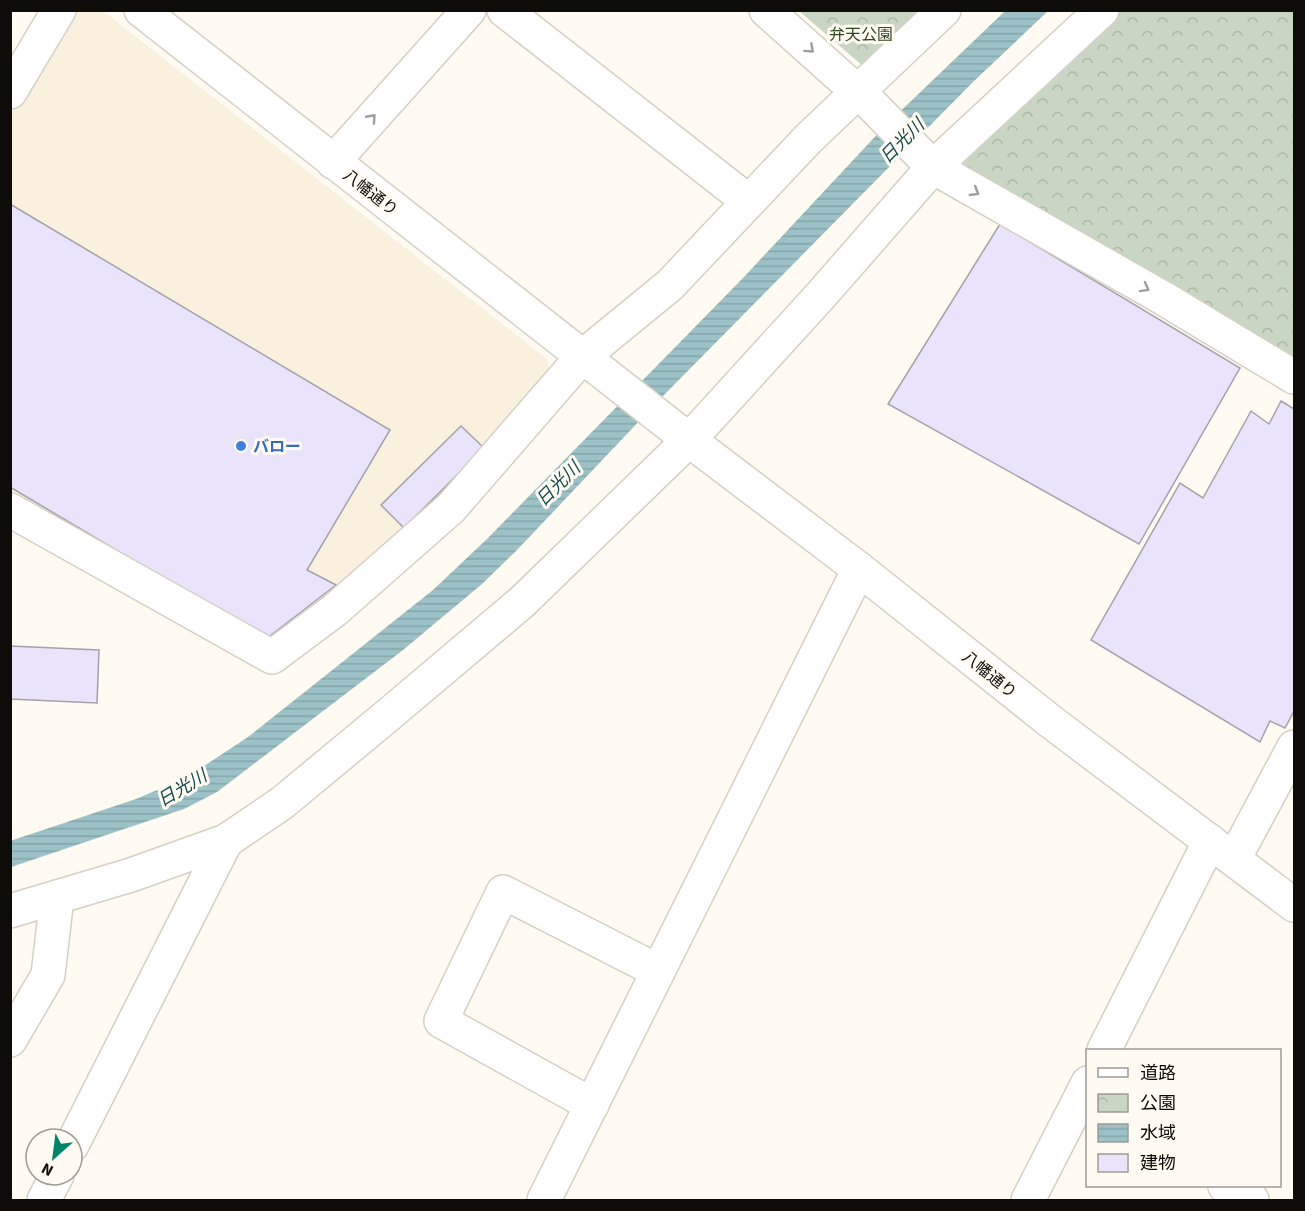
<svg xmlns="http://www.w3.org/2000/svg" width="1305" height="1211" font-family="'Source Sans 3','Noto Sans JP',sans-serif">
	<defs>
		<pattern id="park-crowns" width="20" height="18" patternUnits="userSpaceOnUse" patternTransform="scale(1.5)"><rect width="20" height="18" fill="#cad6c4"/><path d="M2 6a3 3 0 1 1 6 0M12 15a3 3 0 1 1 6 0" fill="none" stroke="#acb6a7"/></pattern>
		<pattern id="water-rules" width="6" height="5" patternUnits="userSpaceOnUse" patternTransform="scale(1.5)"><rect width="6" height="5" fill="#9cc1c6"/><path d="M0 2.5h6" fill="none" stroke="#85a5a9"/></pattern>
	</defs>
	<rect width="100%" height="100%" fill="#fffbf2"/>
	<polygon fill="#f9f1de" points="72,11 103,11 547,359 551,380 429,510 272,642 11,502 11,114"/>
	<g fill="url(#park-crowns)">
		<polygon points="799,11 921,11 863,66"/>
		<polygon points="1118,11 1294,11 1294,365 949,165"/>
	</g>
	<polygon fill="url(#water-rules)" points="1005,11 1048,11 973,82 661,398 517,550 482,584 403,650 217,792 184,809 11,867 10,841 136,799 169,785 201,768 248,737 433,590 488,538 743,278 885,126"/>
	<g fill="#e9e4fb" stroke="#a4a1ac" stroke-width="1.5">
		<polygon points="10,204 390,430 307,570 336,585 266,639 10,487"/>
		<polygon points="1000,224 1240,368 1139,544 888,404"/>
		<polygon points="1281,401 1294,409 1294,711 1285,728 1270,721 1260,742 1091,640 1180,483 1203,498 1251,411 1269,424"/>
		<polygon points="461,426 484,448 404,528 381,505"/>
		<polygon points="10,646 99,650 97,703 10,699"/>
	</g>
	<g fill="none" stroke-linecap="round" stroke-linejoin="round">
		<defs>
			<g id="minor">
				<polyline points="141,10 689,440 859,569 1050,721 1294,905"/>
				<polyline points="504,10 748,201"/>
				<polyline points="766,10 870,103 933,167 1163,298 1294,377"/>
				<polyline points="10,92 59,10"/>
				<polyline points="333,162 469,10"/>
				<polyline points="10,510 272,657 335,610 451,508 582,357 670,285 809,138 944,10"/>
				<polyline points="1234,859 1294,747"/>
				<polyline points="10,911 131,875 226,841 282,803 387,716 522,602 689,440 822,294 933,167 1102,10"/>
				<polyline points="10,1040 48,975 57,897"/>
				<polyline points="1104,1050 1210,841"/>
				<polyline points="592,1105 441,1021 503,892 658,971"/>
				<polyline points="72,1145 226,841"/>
				<polyline points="1225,1186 1252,1200"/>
				<polyline points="44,1200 57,1175"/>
				<polyline points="544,1200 859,569"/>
				<polyline points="1028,1200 1088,1083"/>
			</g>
		</defs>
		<use href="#minor" stroke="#d4d0c5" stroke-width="36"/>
		<use href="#minor" stroke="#fff" stroke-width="33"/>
	</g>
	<defs><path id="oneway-chevron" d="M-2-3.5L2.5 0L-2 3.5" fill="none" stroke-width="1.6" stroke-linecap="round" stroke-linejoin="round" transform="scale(1.5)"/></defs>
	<g stroke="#9f9e9d">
		<use href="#oneway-chevron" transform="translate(810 49) rotate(42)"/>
		<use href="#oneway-chevron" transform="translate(372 118) rotate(-48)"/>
		<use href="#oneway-chevron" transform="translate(975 192) rotate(31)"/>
		<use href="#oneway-chevron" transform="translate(1145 288) rotate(29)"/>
	</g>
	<circle fill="#3f7fe0" stroke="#fffbf2" stroke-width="2" cx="241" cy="446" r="6"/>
	<g text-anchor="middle" stroke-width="6" stroke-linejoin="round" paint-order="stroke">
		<g font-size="16" fill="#2e4720" stroke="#fffbf2">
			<text x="861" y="40">弁天公園</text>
		</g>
		<g font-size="16" fill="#0e0c09" stroke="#fffbf2">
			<text transform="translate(371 192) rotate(38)" y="6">八幡通り</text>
			<text transform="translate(990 674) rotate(39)" y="6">八幡通り</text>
		</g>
		<g font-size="16" font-weight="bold" fill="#366cbe" stroke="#fffbf2" text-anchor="start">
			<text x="253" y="452">バロー</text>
		</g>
		<g font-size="18" font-style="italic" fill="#134a50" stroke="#fffbf2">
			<text transform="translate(902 141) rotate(-45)" y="6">日光川</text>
			<text transform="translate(558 484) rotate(-45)" y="6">日光川</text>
			<text transform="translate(182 788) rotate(-31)" y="6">日光川</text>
		</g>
	</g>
	<rect width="1305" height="1211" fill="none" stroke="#0e0c09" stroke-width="24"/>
	<rect x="1086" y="1049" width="195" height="138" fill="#fffbf2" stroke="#9f9b95" stroke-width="1.5"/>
	<rect x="1098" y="1068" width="30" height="9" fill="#ffffff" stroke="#9f9b95" stroke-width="1.5"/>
	<text x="1140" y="1079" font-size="18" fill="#0e0c09">道路</text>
	<rect x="1098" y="1094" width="30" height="18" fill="url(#park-crowns)" stroke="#9f9b95" stroke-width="1.5"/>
	<text x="1140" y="1109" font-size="18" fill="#0e0c09">公園</text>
	<rect x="1098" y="1124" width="30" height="18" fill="url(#water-rules)" stroke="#9f9b95" stroke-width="1.5"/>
	<text x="1140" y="1139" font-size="18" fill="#0e0c09">水域</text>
	<rect x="1098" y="1154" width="30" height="18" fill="#e9e4fb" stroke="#9f9b95" stroke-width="1.5"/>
	<text x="1140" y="1169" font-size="18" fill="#0e0c09">建物</text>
	<g transform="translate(54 1157) rotate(208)"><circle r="28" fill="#fffbf2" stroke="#9f9b95" stroke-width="1.5"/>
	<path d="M0-4.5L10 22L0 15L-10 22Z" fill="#00866a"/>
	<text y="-9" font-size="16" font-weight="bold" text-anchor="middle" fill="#0e0c09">N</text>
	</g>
</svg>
